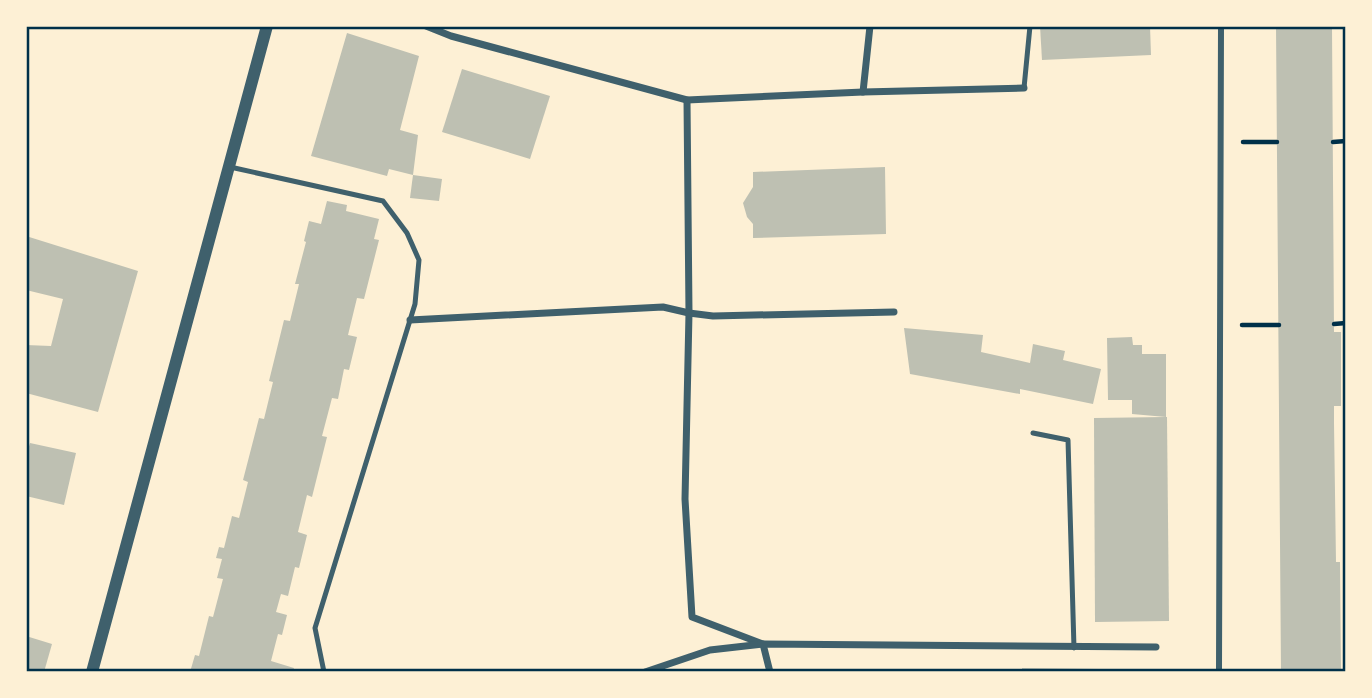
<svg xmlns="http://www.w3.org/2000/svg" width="1372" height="698" font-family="'PT Sans',sans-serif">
	<rect width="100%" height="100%" fill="#fdf0d5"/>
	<g fill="#bec0b2">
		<polygon points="1040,26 1150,26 1151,55 1042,60"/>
		<polygon points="1276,26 1332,26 1334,332 1341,332 1341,406 1334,406 1334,423 1336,562 1340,562 1341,672 1281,672"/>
		<polygon points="347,33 419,56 400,130 418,135 413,175 389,169 387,176 311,156"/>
		<polygon points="462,69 550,96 530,159 442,132"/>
		<polygon points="885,167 886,234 753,238 753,224 747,217 743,203 753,187 753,172"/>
		<polygon points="413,175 442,179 439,201 410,198"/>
		<polygon points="327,201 347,205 346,211 379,219 374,239 379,240 364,299 357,298 348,335 357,337 349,370 344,369 338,399 332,398 322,436 327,437 312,497 307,495 298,532 307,535 299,568 295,567 288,596 281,594 276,612 287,615 282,635 278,634 271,661 294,668 293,672 190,672 195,655 199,656 209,616 213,617 223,579 217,578 222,559 216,558 219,547 224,548 232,516 239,518 248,482 243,480 259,418 264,419 273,382 269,381 284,320 290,321 299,284 295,284 306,242 304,241 309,221 321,224"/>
		<polygon points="26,236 138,271 98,412 26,393 26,345 51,346 63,299 26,290"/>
		<polygon points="904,328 983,335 981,352 1030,363 1033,344 1065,351 1063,360 1101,369 1093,404 1020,389 1020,394 910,374"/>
		<polygon points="1132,337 1133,345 1142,345 1142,354 1166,354 1166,417 1132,414 1132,400 1108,400 1107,338"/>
		<polygon points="1165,417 1167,417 1169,621 1095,622 1094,418"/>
		<polygon points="30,443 76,453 64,505 26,496 26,457"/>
		<polygon points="26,636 52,644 44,672 26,672"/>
		<polygon points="1022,668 1099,669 1098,672 1022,672"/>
	</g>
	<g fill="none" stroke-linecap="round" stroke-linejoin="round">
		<g stroke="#003049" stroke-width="4.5">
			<polyline points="1243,142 1277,142"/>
			<polyline points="1333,142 1346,141"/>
			<polyline points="1334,324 1346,323"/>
			<polyline points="1242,325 1279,325"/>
		</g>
		<g stroke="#3f606c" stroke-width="5">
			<polyline points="1024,88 1030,26"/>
			<polyline points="230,167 383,201 407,233 419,260 415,304 315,628 324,672"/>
			<polyline points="1033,433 1068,440 1074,648"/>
		</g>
		<polyline stroke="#3f606c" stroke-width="6" points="1219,672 1221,26"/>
		<g stroke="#3f606c" stroke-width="7">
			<polyline points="426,26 451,36 687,100 863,92 1024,88"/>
			<polyline points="863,92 870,26"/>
			<polyline points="687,100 689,313 685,499 692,617 763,644 770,672"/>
			<polyline points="410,320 663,307 689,313 713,316 894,312"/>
			<polyline points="645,672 710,650 763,644 1156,647"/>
		</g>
		<polyline stroke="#3f606c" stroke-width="12" points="92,672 267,26"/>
	</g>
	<rect width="1372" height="698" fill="none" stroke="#fdf0d5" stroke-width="56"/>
	<rect x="28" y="28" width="1316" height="642" fill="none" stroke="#003049" stroke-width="2.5"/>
</svg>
